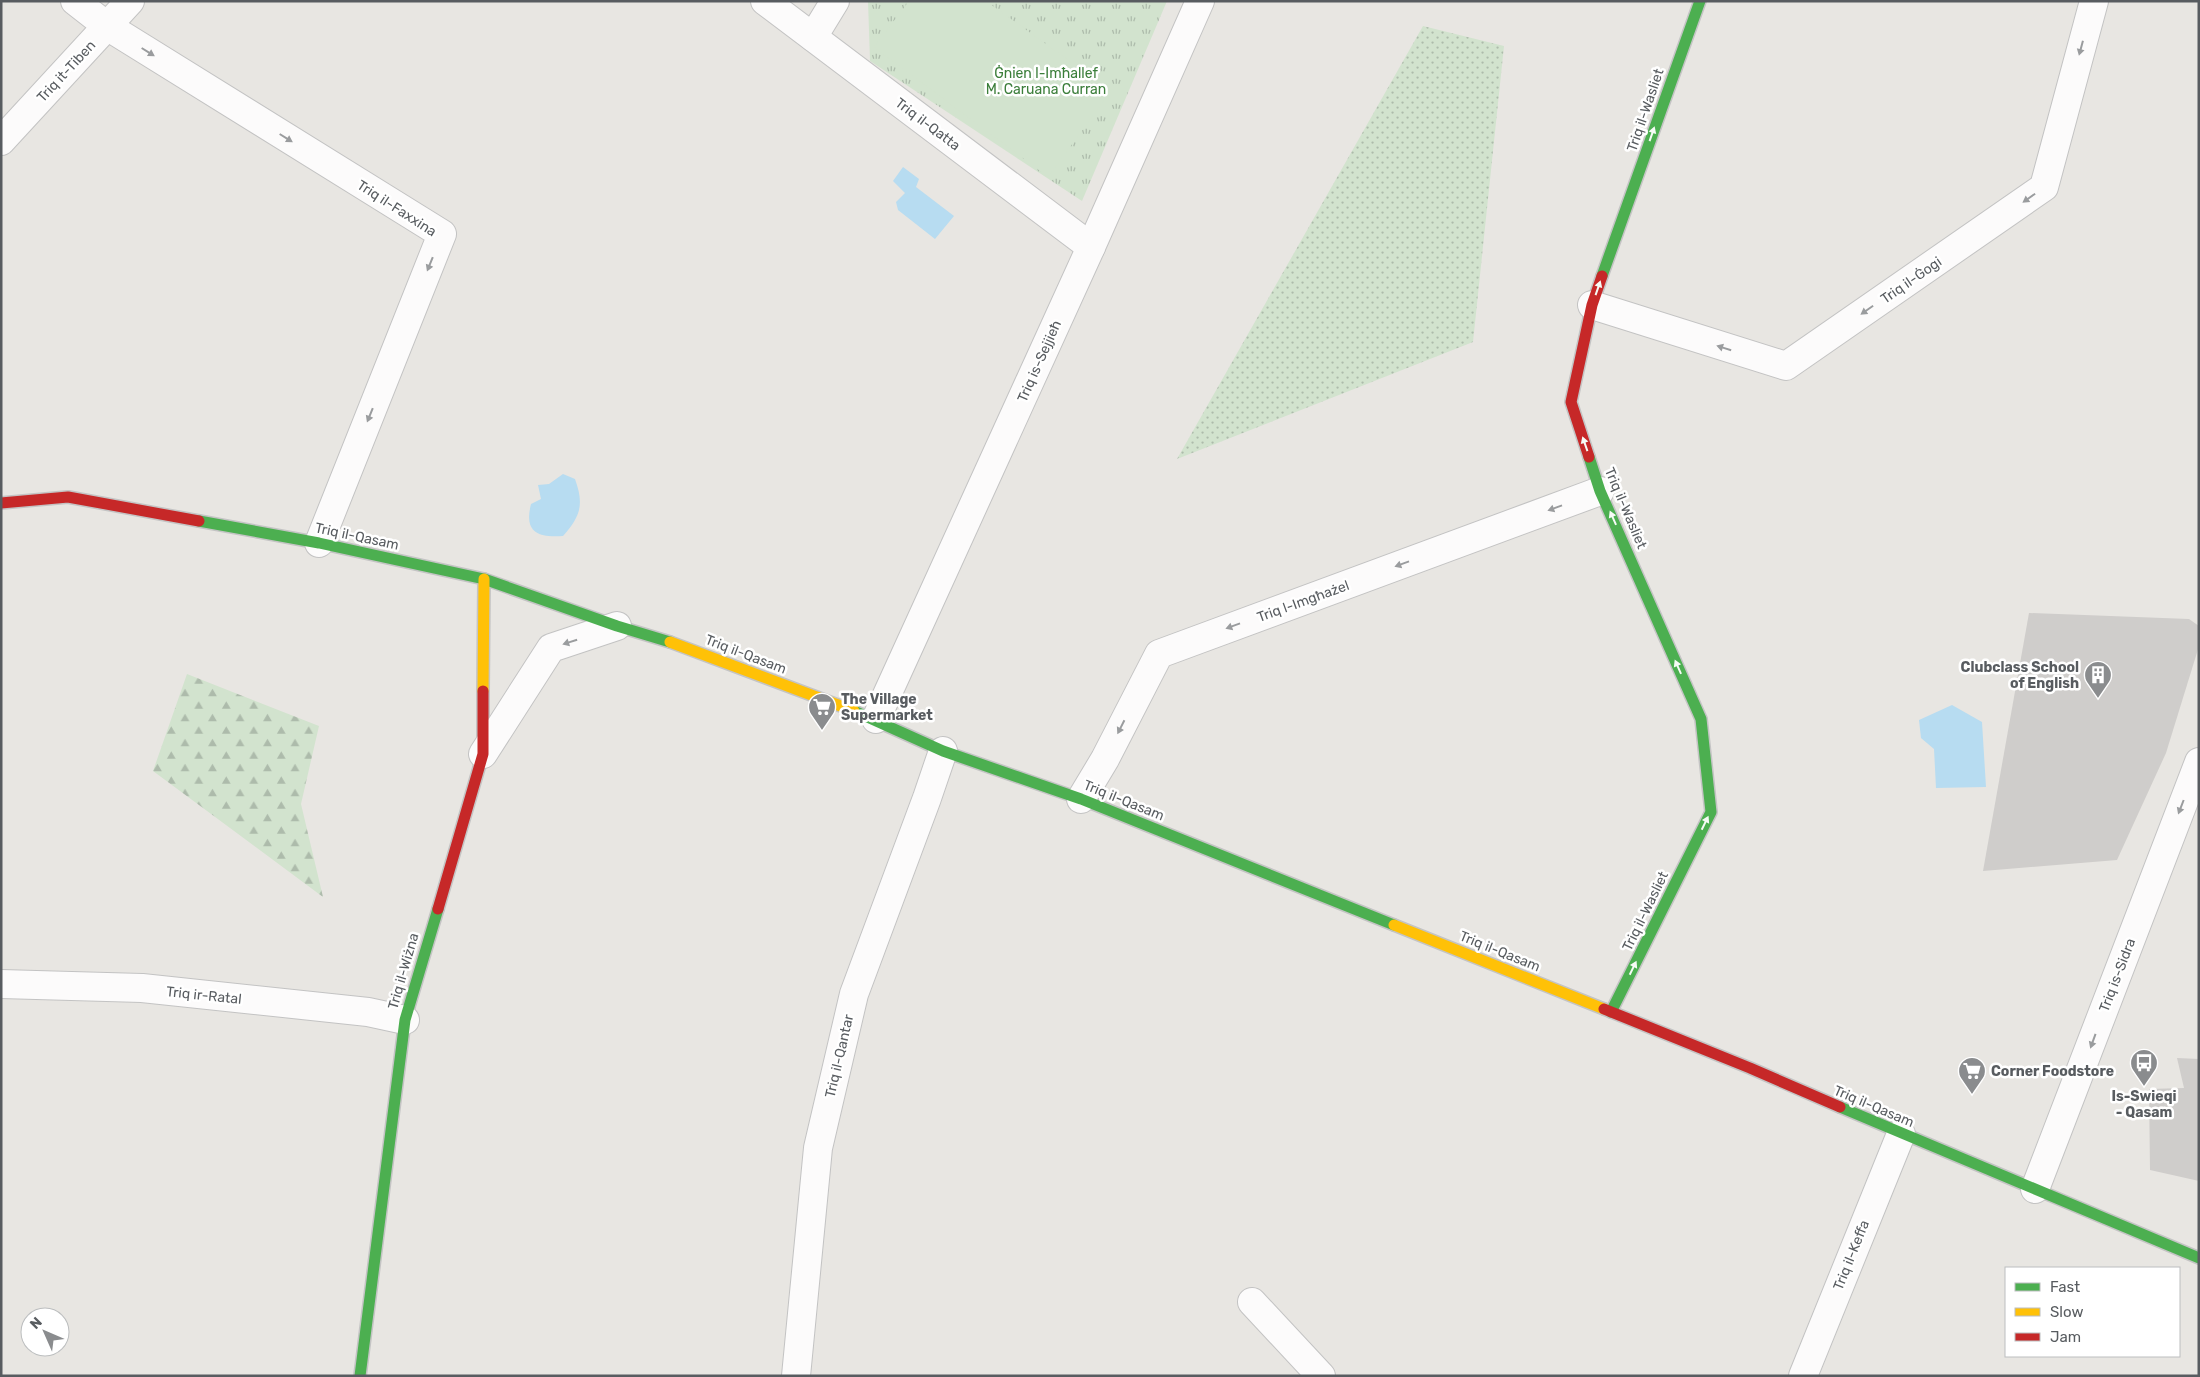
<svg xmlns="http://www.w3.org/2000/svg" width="2200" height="1377" font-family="Rubik,sans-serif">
	<defs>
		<pattern id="grass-dots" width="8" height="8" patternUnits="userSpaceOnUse" patternTransform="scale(1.25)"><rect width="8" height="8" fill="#d2e3ce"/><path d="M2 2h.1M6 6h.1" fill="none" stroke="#adbbab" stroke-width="1.8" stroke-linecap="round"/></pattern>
		<pattern id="forest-firs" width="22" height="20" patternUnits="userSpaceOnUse" patternTransform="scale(1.25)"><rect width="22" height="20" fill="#d2e3ce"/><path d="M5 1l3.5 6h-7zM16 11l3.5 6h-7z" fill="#adbbab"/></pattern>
		<pattern id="park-tufts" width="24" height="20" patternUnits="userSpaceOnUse" patternTransform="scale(1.25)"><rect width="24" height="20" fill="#d2e3ce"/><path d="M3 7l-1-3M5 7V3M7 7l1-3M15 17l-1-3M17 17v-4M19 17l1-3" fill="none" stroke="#adbbab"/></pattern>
	</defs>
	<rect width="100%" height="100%" fill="#e8e6e2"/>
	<polygon fill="url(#grass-dots)" points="1423,26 1504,46 1473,342 1177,459"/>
	<polygon fill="url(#forest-firs)" points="187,674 319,726 301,804 323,897 153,771"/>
	<polygon fill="url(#park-tufts)" points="1167,1 1082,201 870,61 868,1"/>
	<polygon fill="#d2e3ce" points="909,1 986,1 1111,91 1048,177 874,47"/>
	<g fill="#b7dcf1">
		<polygon points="903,167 919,179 916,187 954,216 935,239 898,210 896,202 905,193 893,181"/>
		<path d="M563,474L575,479C584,504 581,516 563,536C537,538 524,532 531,504L541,499L538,485L549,484Z"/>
		<polygon points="1952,705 1982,722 1986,787 1936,788 1934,749 1921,738 1919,720"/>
	</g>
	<g fill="#cfcdcb">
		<polygon points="2029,613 2189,619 2199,626 2199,646 2166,753 2117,860 1983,871"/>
		<polygon points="2177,1058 2199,1059 2199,1181 2150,1170 2149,1089 2184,1088"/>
	</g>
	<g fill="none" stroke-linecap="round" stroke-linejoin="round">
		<defs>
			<g id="street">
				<polyline points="75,1 107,26 442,234 319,543"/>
				<polyline points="765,1 1091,247"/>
				<polyline points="813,37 835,1"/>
				<polyline points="1,141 130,1"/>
				<polyline points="1592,305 1786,366 2044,187 2094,1"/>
				<polyline points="876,719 1091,247 1200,1"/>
				<polyline points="483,754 551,648 617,626"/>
				<polyline points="1081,799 1105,759 1159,654 1600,491"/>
				<polyline points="1,984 142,988 368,1012 405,1020"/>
				<polyline points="2035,1189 2199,762"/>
				<polyline points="1252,1302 1321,1376"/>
				<polyline points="796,1376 818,1148 854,994 927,798 943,751"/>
				<polyline points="1803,1376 1901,1134"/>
			</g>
			<g id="fast">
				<polyline points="1602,276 1700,1"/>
				<polyline points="1589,457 1600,491 1701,719 1711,812 1611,1012"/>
				<polyline points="199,521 319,543 484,579 617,626 670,642"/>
				<polyline points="854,711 943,751 1081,799 1394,925"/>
				<polyline points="1840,1107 2199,1258"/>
				<polyline points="360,1376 405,1020 438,909"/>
			</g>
			<g id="slow">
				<polyline points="670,642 854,711"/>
				<polyline points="483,691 484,579"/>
				<polyline points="1394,925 1604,1009"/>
			</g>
			<g id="jam">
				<polyline points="1589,457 1571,402 1592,305 1602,276"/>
				<polyline points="1,503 68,497 199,521"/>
				<polyline points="438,909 483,754 483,691"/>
				<polyline points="1604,1009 1750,1068 1840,1107"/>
			</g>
		</defs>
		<use href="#street" stroke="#c3c3c3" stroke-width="30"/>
		<use href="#fast" stroke="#c4c4c4" stroke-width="14"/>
		<use href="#slow" stroke="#c4c4c4" stroke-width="14"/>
		<use href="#jam" stroke="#c4c4c4" stroke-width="14"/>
		<use href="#street" stroke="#fcfbfb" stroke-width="28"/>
		<use href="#fast" stroke="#4caf50" stroke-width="11"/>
		<use href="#slow" stroke="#ffc107" stroke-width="11"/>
		<use href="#jam" stroke="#c62828" stroke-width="11"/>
	</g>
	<defs><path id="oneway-solid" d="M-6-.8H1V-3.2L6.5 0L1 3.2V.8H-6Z" transform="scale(1.25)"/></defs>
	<g fill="#9a9c9e">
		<use href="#oneway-solid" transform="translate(2081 48) rotate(105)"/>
		<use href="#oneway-solid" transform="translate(148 52) rotate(32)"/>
		<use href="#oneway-solid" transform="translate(286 138) rotate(32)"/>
		<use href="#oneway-solid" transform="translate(2029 198) rotate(145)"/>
		<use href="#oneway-solid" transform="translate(430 264) rotate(112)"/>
		<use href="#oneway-solid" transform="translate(1867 310) rotate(145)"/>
		<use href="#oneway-solid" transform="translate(1724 348) rotate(-163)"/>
		<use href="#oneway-solid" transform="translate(370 415) rotate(112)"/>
		<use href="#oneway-solid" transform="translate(1555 508) rotate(160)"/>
		<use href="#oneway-solid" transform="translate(1402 564) rotate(160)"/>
		<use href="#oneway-solid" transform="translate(1233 626) rotate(160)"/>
		<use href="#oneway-solid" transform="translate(570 642) rotate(162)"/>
		<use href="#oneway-solid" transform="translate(1121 727) rotate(117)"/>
		<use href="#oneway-solid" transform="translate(2181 807) rotate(111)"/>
		<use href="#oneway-solid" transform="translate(2093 1041) rotate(110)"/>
	</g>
	<g fill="#f6fbf6">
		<use href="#oneway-solid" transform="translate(1652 134) rotate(-71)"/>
		<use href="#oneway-solid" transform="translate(1598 288) rotate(-71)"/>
		<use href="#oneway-solid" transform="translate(1585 444) rotate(-109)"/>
		<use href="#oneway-solid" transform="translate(1613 518) rotate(-114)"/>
		<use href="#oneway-solid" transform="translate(1678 667) rotate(-114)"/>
		<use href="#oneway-solid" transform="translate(1705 823) rotate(-64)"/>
		<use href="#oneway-solid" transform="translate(1633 968) rotate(-64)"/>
	</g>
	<defs>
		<symbol id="building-pin" viewBox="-11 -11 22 30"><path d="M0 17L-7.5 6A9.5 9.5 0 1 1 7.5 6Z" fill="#8a8c8e" stroke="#fff"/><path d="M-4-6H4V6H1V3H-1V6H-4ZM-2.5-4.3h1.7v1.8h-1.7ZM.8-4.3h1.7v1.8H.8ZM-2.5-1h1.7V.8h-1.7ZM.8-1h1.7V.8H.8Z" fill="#fff"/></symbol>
		<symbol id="supermarket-pin" viewBox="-11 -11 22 30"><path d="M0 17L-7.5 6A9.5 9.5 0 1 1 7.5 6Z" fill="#8a8c8e" stroke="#fff"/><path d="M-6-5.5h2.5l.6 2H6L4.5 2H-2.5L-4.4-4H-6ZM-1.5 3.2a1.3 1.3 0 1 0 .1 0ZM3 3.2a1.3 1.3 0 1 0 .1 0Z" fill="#fff"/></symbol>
		<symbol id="bus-pin" viewBox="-11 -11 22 30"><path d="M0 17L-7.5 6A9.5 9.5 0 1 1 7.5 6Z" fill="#8a8c8e" stroke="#fff"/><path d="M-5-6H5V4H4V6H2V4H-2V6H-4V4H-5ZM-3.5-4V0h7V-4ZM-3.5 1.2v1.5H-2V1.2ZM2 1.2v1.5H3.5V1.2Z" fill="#fff"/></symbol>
	</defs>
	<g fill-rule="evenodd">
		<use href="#building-pin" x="2082" y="659" width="32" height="43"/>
		<use href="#supermarket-pin" x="806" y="691" width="32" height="43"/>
		<use href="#bus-pin" x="2128" y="1047" width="32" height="43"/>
		<use href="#supermarket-pin" x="1956" y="1055" width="32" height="43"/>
	</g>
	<g text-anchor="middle" stroke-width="5" stroke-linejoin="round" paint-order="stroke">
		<g font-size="14" fill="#585c60" stroke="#fff">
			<text transform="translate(66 71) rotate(-47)" y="5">Triq it-Tiben</text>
			<text transform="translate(1645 110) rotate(-71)" y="5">Triq il-Wasliet</text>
			<text transform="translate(928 124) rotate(37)" y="5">Triq il-Qatta</text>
			<text transform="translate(397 208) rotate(33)" y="5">Triq il-Faxxina</text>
			<text transform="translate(1911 280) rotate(-35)" y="5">Triq il-Ġogi</text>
			<text transform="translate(1039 361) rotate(-66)" y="5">Triq is-Sejjieħ</text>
			<text transform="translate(1626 508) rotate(67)" y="5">Triq il-Wasliet</text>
			<text transform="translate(357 536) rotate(12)" y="5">Triq il-Qasam</text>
			<text transform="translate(1303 601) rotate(-20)" y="5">Triq l-Imgħażel</text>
			<text transform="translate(746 654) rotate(21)" y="5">Triq il-Qasam</text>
			<text transform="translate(1124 800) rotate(22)" y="5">Triq il-Qasam</text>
			<text transform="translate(1645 911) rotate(-64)" y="5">Triq il-Wasliet</text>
			<text transform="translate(1500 951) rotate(22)" y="5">Triq il-Qasam</text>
			<text transform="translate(403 971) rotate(-74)" y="5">Triq il-Wiżna</text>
			<text transform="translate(2117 975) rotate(-69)" y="5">Triq is-Sidra</text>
			<text transform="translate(204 995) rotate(6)" y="5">Triq ir-Ratal</text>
			<text transform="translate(839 1056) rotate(-77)" y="5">Triq il-Qantar</text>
			<text transform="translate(1874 1106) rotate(23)" y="5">Triq il-Qasam</text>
			<text transform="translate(1851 1255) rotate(-68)" y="5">Triq il-Keffa</text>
		</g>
		<g font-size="14" fill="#3b7e3a" stroke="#fff">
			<text x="1046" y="78">Ġnien l-Imħallef<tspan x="1046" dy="16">M. Caruana Curran</tspan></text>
		</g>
		<g font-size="14" font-weight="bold" fill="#585c60" stroke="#fff" text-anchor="start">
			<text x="2079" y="672" text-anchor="end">Clubclass School<tspan x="2079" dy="16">of English</tspan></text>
			<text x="841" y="704">The Village<tspan x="841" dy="16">Supermarket</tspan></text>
			<text x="1991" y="1076">Corner Foodstore</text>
			<text x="2144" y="1101" text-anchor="middle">Is-Swieqi<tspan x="2144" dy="16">- Qasam</tspan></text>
		</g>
	</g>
	<rect width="2200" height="1377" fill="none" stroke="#585c60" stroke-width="5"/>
	<rect x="2005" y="1267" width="175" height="90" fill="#ffffff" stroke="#bcbebf"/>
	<rect x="2015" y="1283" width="25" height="8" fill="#4caf50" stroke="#bcbebf"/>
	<text x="2050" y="1292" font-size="15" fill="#585c60">Fast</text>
	<rect x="2015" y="1308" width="25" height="8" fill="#ffc107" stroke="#bcbebf"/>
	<text x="2050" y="1317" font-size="15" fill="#585c60">Slow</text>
	<rect x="2015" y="1333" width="25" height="8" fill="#c62828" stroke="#bcbebf"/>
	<text x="2050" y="1342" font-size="15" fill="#585c60">Jam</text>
	<g transform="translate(45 1332) rotate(315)"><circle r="24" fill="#ffffff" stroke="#bcbebf"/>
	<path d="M0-4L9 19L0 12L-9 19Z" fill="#8a8c8e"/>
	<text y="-8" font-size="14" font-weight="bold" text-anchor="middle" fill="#585c60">N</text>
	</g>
</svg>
